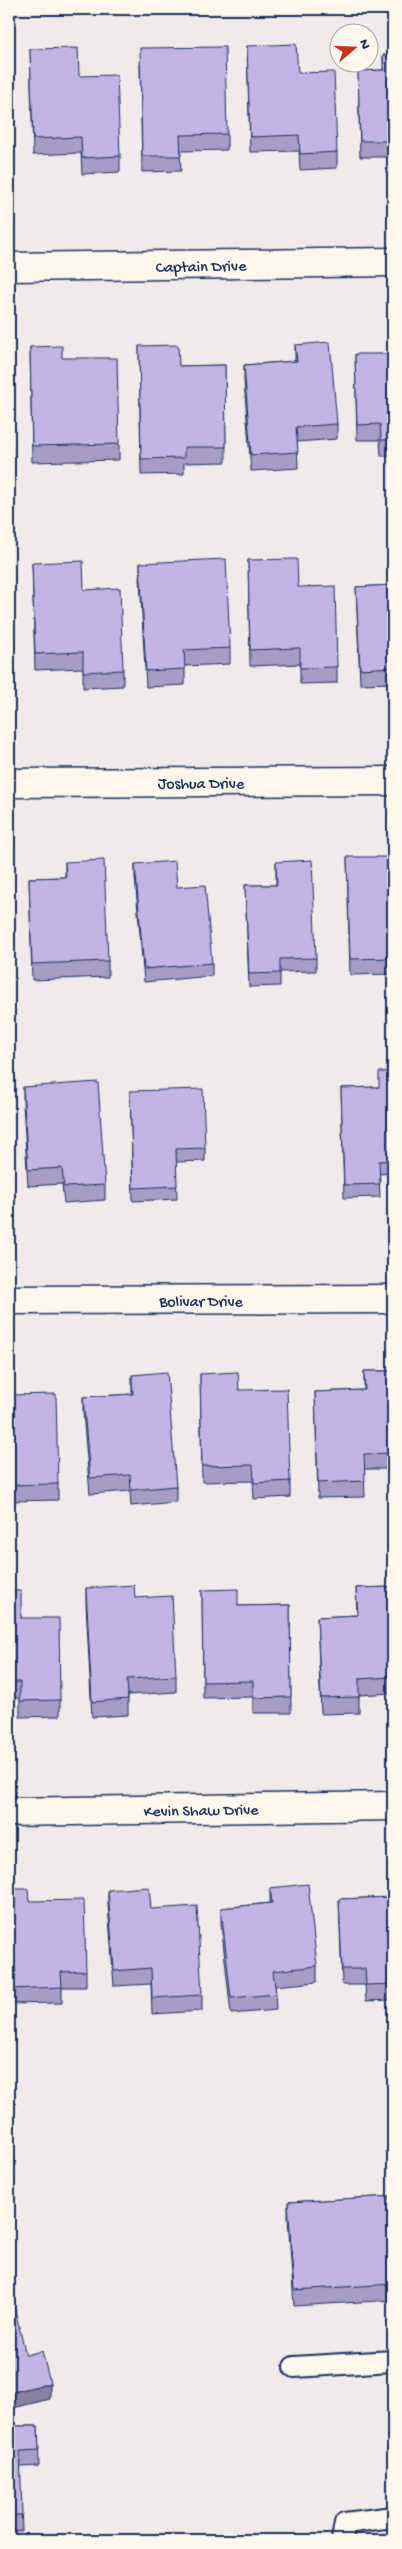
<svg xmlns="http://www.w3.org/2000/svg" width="402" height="2549" font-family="'Gochi Hand',sans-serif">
	<rect width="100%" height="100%" fill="#f0eaeb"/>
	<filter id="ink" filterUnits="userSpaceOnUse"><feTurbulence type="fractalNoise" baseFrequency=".02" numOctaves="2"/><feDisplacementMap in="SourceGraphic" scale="10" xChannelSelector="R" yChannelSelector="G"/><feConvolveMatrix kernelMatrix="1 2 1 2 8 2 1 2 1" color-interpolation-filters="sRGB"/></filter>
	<g filter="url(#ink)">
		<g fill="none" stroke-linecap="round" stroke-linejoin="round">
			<defs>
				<g id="lane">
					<polyline points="294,2367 393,2361"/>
					<polyline points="342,2540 345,2523 393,2517"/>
				</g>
				<g id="street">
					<polyline points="9,267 393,262"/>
					<polyline points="9,783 393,781"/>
					<polyline points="9,1300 393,1299"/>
					<polyline points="9,1812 393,1806"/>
				</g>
			</defs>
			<use href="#lane" stroke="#1b2f5e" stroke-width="24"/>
			<use href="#street" stroke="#1b2f5e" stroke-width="31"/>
			<use href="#lane" stroke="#fbf7ec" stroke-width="20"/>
			<use href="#street" stroke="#fbf7ec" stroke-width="28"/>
		</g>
		<g fill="#a79cc6" stroke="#1b2f5e">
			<polygon points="247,46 298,73 337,152 337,168 300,170 299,151 250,152"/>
			<polygon points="30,49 79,76 120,156 120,172 82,174 81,153 33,155"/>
			<polygon points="383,55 393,55 393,157 360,157 358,71 383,70"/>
			<polygon points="140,64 227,134 227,150 180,151 181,171 142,172"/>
			<polygon points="9,92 10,159 10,175 9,175"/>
			<polygon points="295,345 337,424 337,439 297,442 298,468 251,471 244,381 244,365 295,361"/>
			<polygon points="139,346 179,366 225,365 226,462 184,463 184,474 141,475"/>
			<polygon points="30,347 62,358 119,444 119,460 32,462"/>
			<polygon points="393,354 393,456 381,456 380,440 357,440 355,355"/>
			<polygon points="9,381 12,455 12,471 9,471"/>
			<polygon points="248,560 298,587 337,667 337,683 300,684 300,664 250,666"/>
			<polygon points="32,563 84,590 123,670 123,686 83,688 83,668 35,670"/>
			<polygon points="140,563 230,648 230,664 185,666 185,685 146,687 140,579"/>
			<polygon points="9,574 14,664 14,680 9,680"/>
			<polygon points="393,585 393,683 360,684 356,587"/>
			<polygon points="347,857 387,874 393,874 393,974 350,975"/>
			<polygon points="65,862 108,961 108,977 32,980 29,878 65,877"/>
			<polygon points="276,862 316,958 316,971 280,972 280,986 249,987 245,885 276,885"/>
			<polygon points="135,864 177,887 212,963 212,976 144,982 135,877"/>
			<polygon points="393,1072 393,1173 379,1174 380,1197 344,1198 341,1088 379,1087"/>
			<polygon points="23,1087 105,1185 105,1200 64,1203 62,1184 28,1186 23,1103"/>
			<polygon points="130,1091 205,1148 205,1161 176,1162 177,1199 133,1201"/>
			<polygon points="364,1371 393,1371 393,1469 364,1469 365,1497 318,1498 315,1392 364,1390"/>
			<polygon points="200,1374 239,1390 290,1481 290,1497 254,1499 253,1481 202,1482"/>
			<polygon points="132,1375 176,1486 176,1502 131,1506 130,1491 90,1494 83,1413 83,1397 132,1394"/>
			<polygon points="9,1395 58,1484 58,1500 9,1501"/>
			<polygon points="393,1587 393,1693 359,1695 359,1713 321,1714 317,1617 357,1615 356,1588"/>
			<polygon points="86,1588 135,1598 176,1676 176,1692 128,1695 128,1715 92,1717 86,1604"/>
			<polygon points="202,1590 238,1606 290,1605 291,1713 253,1713 253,1697 203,1698"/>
			<polygon points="9,1591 60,1700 60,1716 20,1717 20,1698 9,1698"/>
			<polygon points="393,1885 393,2000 366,2001 365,1985 342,1985 339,1899 393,1897"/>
			<polygon points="270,1888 317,1966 317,1982 275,1986 276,2010 231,2014 221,1924 221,1908 270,1903"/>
			<polygon points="9,1889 29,1901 86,1971 86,1987 62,1987 62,2003 9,2004"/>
			<polygon points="108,1890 151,1909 202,1995 202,2011 152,2014 151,1984 114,1986 108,1905"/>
			<polygon points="393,2196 393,2300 294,2306 288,2218 288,2202"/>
			<polygon points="9,2426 38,2426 39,2466 20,2467 22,2531 9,2531"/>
		</g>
		<polygon fill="#887fa1" stroke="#1b2f5e" points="50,2383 50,2399 9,2409 9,2393"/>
		<g fill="#c2b5e6" stroke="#1b2f5e">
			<polygon points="296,44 298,73 334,72 337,152 300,154 299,135 250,137 247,46"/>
			<polygon points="225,47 227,134 180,135 181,156 142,156 140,48"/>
			<polygon points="78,48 79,76 117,75 120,156 82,158 81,137 33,139 30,49"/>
			<polygon points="383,55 393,55 393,141 360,141 358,71 384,70"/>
			<polygon points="9,92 10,159 9,159"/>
			<polygon points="330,342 337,424 296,427 298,452 251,455 244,365 297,361 295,345"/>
			<polygon points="178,345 179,366 225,365 226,447 184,447 184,458 141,459 139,346"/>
			<polygon points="62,346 62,358 117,358 119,444 32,446 30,347"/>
			<polygon points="355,354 393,354 393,440 381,440 380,424 357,425"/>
			<polygon points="9,381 12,455 9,455"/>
			<polygon points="226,559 230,648 184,650 185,669 146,671 140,563"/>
			<polygon points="297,559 298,587 335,586 337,667 300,668 300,648 250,650 248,560"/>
			<polygon points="83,561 84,590 120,588 123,670 83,672 83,652 35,654 32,563"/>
			<polygon points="9,574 11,574 14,664 9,664"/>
			<polygon points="393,585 393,667 360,669 356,587"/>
			<polygon points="347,857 387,857 387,874 393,874 393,958 350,959"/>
			<polygon points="104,860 108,961 32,964 29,878 66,877 65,862"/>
			<polygon points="312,860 316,958 280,959 280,973 249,974 245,885 277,885 276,862"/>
			<polygon points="175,861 177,887 205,885 212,963 144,969 135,864"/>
			<polygon points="379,1072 393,1072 393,1160 379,1161 380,1184 344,1185 341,1088 379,1087"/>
			<polygon points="98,1082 105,1185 64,1187 62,1168 28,1170 23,1087"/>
			<polygon points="203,1089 205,1148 176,1149 177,1186 133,1188 130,1091"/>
			<polygon points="364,1371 393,1371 393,1453 364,1454 365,1481 318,1483 315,1392 365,1390"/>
			<polygon points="167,1372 176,1486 131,1490 130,1475 90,1478 83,1397 133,1394 132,1375"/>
			<polygon points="238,1372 239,1390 287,1389 290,1481 254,1483 253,1465 202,1466 200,1374"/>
			<polygon points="56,1394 58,1484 9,1485 9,1395"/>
			<polygon points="134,1585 135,1598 172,1596 176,1676 127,1679 128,1699 92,1702 86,1588"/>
			<polygon points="393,1587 393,1677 359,1679 359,1697 321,1698 317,1617 358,1615 356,1588"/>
			<polygon points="238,1589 238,1606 290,1605 291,1697 253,1698 253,1681 203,1682 202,1590"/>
			<polygon points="9,1591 21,1591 21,1618 59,1618 60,1700 20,1701 20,1682 9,1682"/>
			<polygon points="308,1884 317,1966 273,1971 276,1994 231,1998 221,1908 272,1903 270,1888"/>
			<polygon points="149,1887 151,1909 197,1906 202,1995 152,1998 151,1968 114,1971 108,1890"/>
			<polygon points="9,1889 28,1889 29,1901 84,1900 86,1971 61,1972 62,1987 9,1989"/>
			<polygon points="393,1897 393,1984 366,1985 365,1969 342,1969 339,1899"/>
			<polygon points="393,2196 393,2284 294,2290 288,2202"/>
			<polygon points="14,2306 26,2355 42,2351 50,2383 9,2393 9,2307"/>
			<polygon points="9,2426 38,2426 39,2450 20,2451 22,2515 9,2515"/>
		</g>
	</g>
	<g text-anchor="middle" stroke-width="4" stroke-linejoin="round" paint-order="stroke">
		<g font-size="16" fill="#1b2f5e" stroke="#fbf7ec">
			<text transform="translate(201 265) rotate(-1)" y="6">Captain Drive</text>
			<text x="201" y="788">Joshua Drive</text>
			<text x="201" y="1306">Bolivar Drive</text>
			<text transform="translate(201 1809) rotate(-1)" y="6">Kevin Shaw Drive</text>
		</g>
	</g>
	<rect width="402" height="2549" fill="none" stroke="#fbf7ec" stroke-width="30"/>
	<rect x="15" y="15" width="372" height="2519" fill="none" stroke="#1b2f5e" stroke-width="2" filter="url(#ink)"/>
	<g transform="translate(354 48) rotate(71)"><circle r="24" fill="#fbf7ec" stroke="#a1a7b3"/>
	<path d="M0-4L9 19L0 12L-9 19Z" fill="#c8321e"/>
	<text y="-8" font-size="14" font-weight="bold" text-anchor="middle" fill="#1b2f5e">N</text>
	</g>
</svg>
